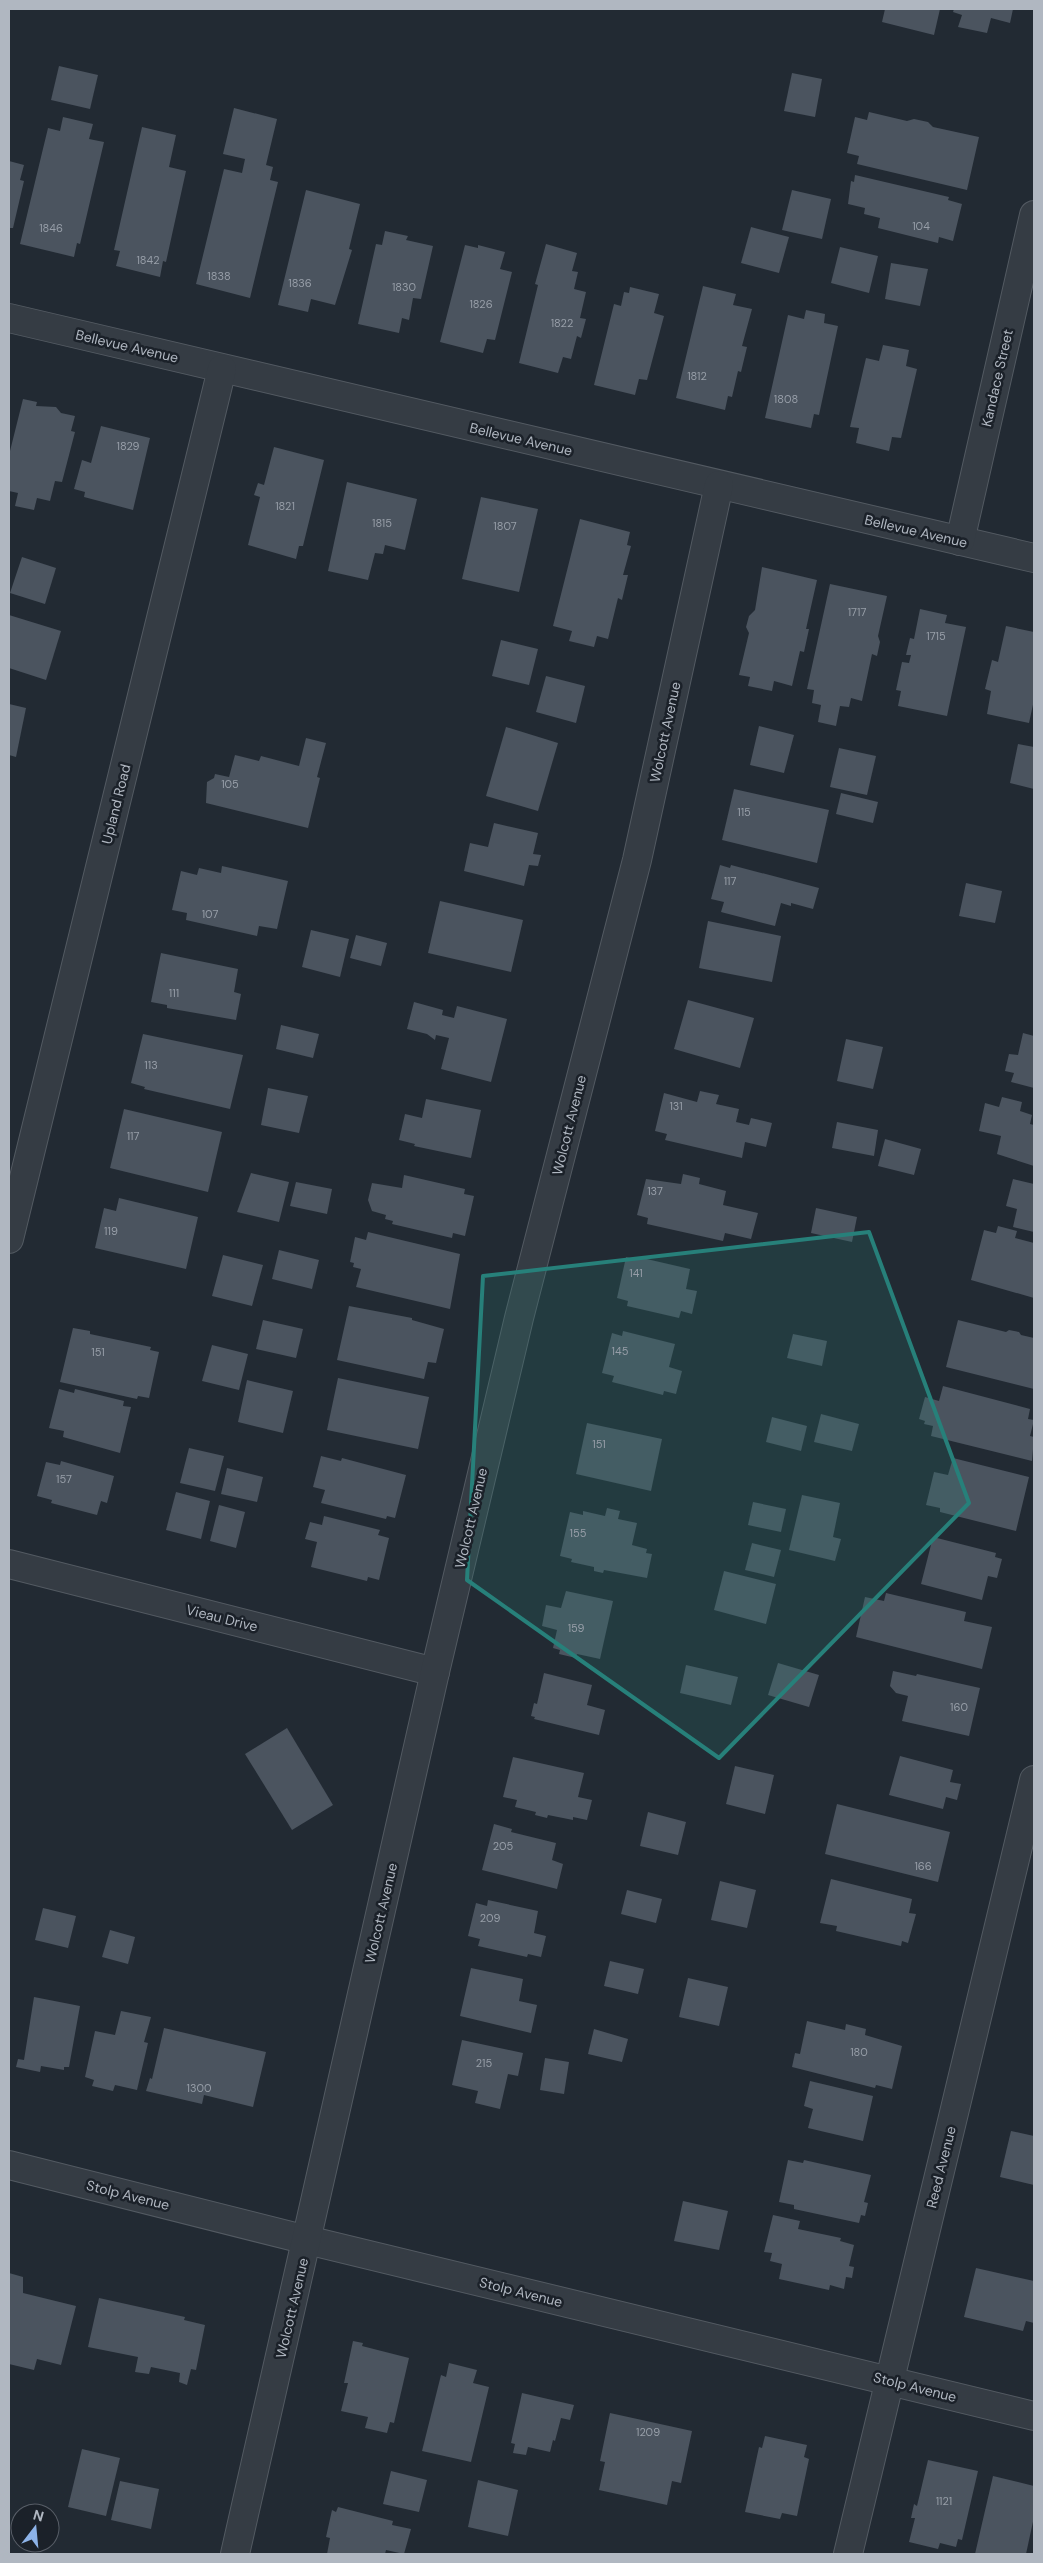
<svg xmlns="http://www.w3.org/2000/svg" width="1043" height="2563" font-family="'DM Sans',sans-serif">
	<rect width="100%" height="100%" fill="#222a33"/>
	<g fill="#4b545f">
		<polygon points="885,9 940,9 934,35 882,22"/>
		<polygon points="954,9 1013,9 1010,23 991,18 987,33 958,27 962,15 953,12"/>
		<polygon points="59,66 98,75 90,109 51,100"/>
		<polygon points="792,73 822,79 815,117 784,111"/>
		<polygon points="234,108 277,119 266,165 273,167 270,180 278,182 250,298 196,284 224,169 242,173 245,159 223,154"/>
		<polygon points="869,112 907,121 914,119 928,122 933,127 979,137 967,190 857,164 859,156 847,153 855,117 867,120"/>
		<polygon points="63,117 93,124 89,139 104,142 80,244 77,243 74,257 20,244 48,128 60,131"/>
		<polygon points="142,127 176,135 169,167 186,171 166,262 163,261 160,277 116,266 120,251 114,250"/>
		<polygon points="9,161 24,165 20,180 24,181 13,228 9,228"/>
		<polygon points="855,175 949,197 948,200 962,204 953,241 939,237 938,243 878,228 880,218 864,214 865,208 848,204 851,181 854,182"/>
		<polygon points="306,190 360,204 349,249 352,250 335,305 311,299 308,312 278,305"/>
		<polygon points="792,190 831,199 822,239 782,230"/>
		<polygon points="751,227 789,237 779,273 741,263"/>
		<polygon points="385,231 408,236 406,240 433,246 421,299 413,298 409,320 402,318 399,333 358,324 376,244 382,245"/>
		<polygon points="546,244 577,253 572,271 578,272 574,289 586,292 580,318 586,319 581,338 577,336 571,359 563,357 558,373 519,363 538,285 535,284"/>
		<polygon points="465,245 478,248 478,245 505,252 500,269 512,272 495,340 487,339 483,353 440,342"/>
		<polygon points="840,247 878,256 869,293 831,283"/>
		<polygon points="891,263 928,269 920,306 885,299"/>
		<polygon points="703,286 736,294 733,305 752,309 742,346 747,347 741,372 738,371 732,397 728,396 725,410 676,398"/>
		<polygon points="630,287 659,294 654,313 664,316 647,380 639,379 635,395 594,385 614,304 621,306 624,292 629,293"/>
		<polygon points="806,310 825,314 824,323 838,326 819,415 814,414 811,428 765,418 788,315 804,319"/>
		<polygon points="883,345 909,350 906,366 917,369 901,438 892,437 889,451 856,443 859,428 850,427 866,358 879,361"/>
		<polygon points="23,399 37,402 36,406 56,407 61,413 75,416 71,431 75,432 62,482 55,481 50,501 37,498 34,510 15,506 18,493 9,491 9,455"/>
		<polygon points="101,426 150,438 133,510 84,497 85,492 74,489 82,460 91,463"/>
		<polygon points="274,447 324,460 303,546 299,546 296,559 248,545 260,497 254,495 258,483 264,485"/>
		<polygon points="347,482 417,499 405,550 385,545 383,554 375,553 368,580 328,571"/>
		<polygon points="481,497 538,509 519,592 462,579"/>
		<polygon points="580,519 630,532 627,545 631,546 623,575 628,575 622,600 618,598 608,639 597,636 594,647 569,641 572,631 553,626"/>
		<polygon points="22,557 56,568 45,604 10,593"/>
		<polygon points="762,567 817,580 806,629 809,629 804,652 800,651 792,686 774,681 772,691 748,686 750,677 739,675 749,633 746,627 749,616 755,610"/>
		<polygon points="830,584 887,596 878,636 880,642 877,656 872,654 862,701 851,698 849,707 840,706 836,726 818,722 821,705 812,703 814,690 807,689"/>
		<polygon points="920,609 947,615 945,623 966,627 947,716 898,706 901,691 896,690 902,662 909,663 911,655 906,655 910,638 914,639"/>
		<polygon points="9,615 61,631 46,680 9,668"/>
		<polygon points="1006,626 1034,632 1034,700 1029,723 987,714 991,691 985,689 992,660 998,662"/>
		<polygon points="501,640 538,649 529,685 492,676"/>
		<polygon points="546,676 585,686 576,723 536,712"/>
		<polygon points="9,704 26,708 16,757 9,755"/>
		<polygon points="759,726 794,735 784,773 750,765"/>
		<polygon points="506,727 558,743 538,811 486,796"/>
		<polygon points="306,738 326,743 317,777 320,778 308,828 206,803 207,782 214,778 215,774 229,777 235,755 259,761 261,756 299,766"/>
		<polygon points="1018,744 1034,747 1034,789 1010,783"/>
		<polygon points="839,748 876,756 867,795 830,787"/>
		<polygon points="734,789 829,810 817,863 722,840"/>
		<polygon points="841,793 878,802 873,823 836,814"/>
		<polygon points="494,823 538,833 533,854 541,855 538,866 529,865 524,886 464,871 470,843 488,847"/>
		<polygon points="720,865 730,868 731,865 819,888 813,909 791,903 791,906 781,903 775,926 721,912 724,902 711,899"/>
		<polygon points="222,866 288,881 277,929 259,926 257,936 186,920 187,913 172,910 181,871 197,875 199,868 221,873"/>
		<polygon points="966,883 1002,891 995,923 959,916"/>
		<polygon points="440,901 523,920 511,972 428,953"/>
		<polygon points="708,921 781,936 772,982 699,968"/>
		<polygon points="311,930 349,939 340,977 302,967"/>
		<polygon points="356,935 387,943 381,966 350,958"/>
		<polygon points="161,953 238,969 234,992 241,994 236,1020 167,1008 167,1005 151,1002"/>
		<polygon points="688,1000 754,1018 740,1068 674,1049"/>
		<polygon points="414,1002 443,1010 442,1015 454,1018 457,1006 507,1019 491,1082 441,1069 449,1038 436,1035 435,1040 427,1034 407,1029"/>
		<polygon points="281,1025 319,1034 313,1058 276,1049"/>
		<polygon points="1023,1033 1034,1036 1034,1088 1011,1082 1014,1073 1005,1071 1009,1054 1018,1055"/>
		<polygon points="143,1034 243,1055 230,1109 144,1089 145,1087 131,1083"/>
		<polygon points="846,1039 883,1047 873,1089 837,1081"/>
		<polygon points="268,1088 308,1096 299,1133 261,1125"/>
		<polygon points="700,1091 719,1095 716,1104 739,1109 736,1122 749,1125 751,1118 772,1123 766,1147 745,1142 742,1158 665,1140 667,1134 655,1131 664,1093 697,1102"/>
		<polygon points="1002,1097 1022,1102 1020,1111 1032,1115 1030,1124 1034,1125 1034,1166 997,1154 1001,1136 979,1131 985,1103 999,1107"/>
		<polygon points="426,1099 481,1110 471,1158 414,1146 415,1144 399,1140 405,1114 422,1118"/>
		<polygon points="124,1109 222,1132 208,1192 110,1168"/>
		<polygon points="837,1122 878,1130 874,1156 832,1148"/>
		<polygon points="885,1139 921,1149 914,1175 878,1166"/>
		<polygon points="251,1173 289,1182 279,1222 237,1212"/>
		<polygon points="683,1174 700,1178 699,1184 726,1191 723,1205 758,1213 751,1239 725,1233 723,1241 647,1224 648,1218 637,1215 646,1179 681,1184"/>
		<polygon points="404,1175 465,1189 464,1194 474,1196 465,1236 453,1233 452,1238 392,1224 393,1221 385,1219 386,1215 372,1211 368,1200 372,1183 402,1188"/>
		<polygon points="1013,1179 1034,1184 1034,1232 1013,1227 1017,1209 1006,1206"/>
		<polygon points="296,1182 332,1189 327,1214 290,1206"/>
		<polygon points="119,1198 198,1217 186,1269 95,1248 104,1208 116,1211"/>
		<polygon points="816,1208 857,1217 852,1242 811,1233"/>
		<polygon points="998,1226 1017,1231 1015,1238 1034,1243 1034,1298 971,1280 984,1230 996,1233"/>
		<polygon points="368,1232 460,1254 450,1309 356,1287 361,1269 353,1267 354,1263 350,1262 355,1237 366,1240"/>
		<polygon points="279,1250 319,1260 312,1289 272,1279"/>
		<polygon points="223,1255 263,1265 252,1306 212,1296"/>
		<polygon points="626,1257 637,1260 638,1257 690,1269 686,1289 697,1291 692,1314 681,1311 679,1318 627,1306 628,1301 617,1298"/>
		<polygon points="349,1306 412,1318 412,1320 444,1329 436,1363 428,1362 424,1379 337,1360"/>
		<polygon points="263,1320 303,1329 296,1358 256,1349"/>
		<polygon points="958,1320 1006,1332 1009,1330 1019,1332 1021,1335 1034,1338 1034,1389 946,1367"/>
		<polygon points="73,1328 90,1331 90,1334 151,1347 150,1350 159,1352 149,1398 138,1396 137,1399 60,1382"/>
		<polygon points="623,1331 675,1344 669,1367 682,1371 676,1394 664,1391 663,1395 612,1382 614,1376 602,1373 612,1333 622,1336"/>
		<polygon points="793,1334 827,1341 822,1366 787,1358"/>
		<polygon points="212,1345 248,1354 239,1390 202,1381"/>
		<polygon points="338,1378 429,1397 418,1449 327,1430"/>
		<polygon points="247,1380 293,1391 283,1433 238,1422"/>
		<polygon points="943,1386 1030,1409 1028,1419 1034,1420 1030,1436 1034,1437 1032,1461 931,1436 933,1426 924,1424 925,1421 919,1419 925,1397 939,1401"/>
		<polygon points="59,1389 74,1393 75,1389 124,1401 123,1406 131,1407 120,1453 63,1437 64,1431 49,1428"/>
		<polygon points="821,1414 859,1424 852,1451 814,1442"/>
		<polygon points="772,1417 807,1426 801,1451 766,1442"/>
		<polygon points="587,1423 662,1439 651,1491 576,1474"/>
		<polygon points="189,1448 224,1456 215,1491 180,1483"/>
		<polygon points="321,1456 341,1461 342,1458 406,1475 395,1518 387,1516 386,1519 321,1503 325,1490 313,1487"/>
		<polygon points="953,1458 1029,1477 1016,1531 940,1512 940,1508 926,1505 934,1472 948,1475"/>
		<polygon points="61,1461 114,1476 107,1503 101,1501 97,1515 51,1503 52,1500 37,1496 46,1462 60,1465"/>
		<polygon points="227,1468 263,1477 257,1502 221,1494"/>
		<polygon points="176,1492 210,1501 201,1539 166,1530"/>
		<polygon points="802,1495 840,1503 833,1537 841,1539 835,1561 789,1550"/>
		<polygon points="753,1502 786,1509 781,1532 748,1525"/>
		<polygon points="219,1505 245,1512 236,1548 210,1541"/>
		<polygon points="607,1508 620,1511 618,1519 637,1523 632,1545 647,1549 646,1553 652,1554 647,1578 604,1570 603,1573 594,1571 594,1567 571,1562 572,1559 560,1556 570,1512 583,1515 583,1511 605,1516"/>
		<polygon points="324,1516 380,1530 378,1535 389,1538 379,1580 368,1577 367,1581 311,1567 317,1542 305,1539 310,1522 322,1525"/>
		<polygon points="933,1537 996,1553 995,1557 1002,1559 997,1578 988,1576 982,1600 921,1584"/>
		<polygon points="752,1543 781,1550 774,1577 745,1570"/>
		<polygon points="724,1571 776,1584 766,1624 714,1610"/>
		<polygon points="566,1591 613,1601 600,1659 577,1654 576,1658 559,1654 560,1650 553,1648 557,1630 542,1626 546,1605 561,1608"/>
		<polygon points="886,1593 966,1612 964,1621 992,1627 982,1669 856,1637 865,1597 884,1601"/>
		<polygon points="778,1663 819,1675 809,1707 768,1695"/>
		<polygon points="686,1665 738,1677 731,1705 680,1693"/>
		<polygon points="893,1671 916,1676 917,1674 980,1688 969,1736 902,1721 908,1696 896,1693 890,1686"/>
		<polygon points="544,1673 592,1685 587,1705 605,1710 599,1735 534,1719 535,1717 531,1716 534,1703 537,1704"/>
		<polygon points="287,1728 333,1805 292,1830 245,1754"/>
		<polygon points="900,1756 953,1770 950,1782 961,1784 957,1800 946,1797 943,1809 889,1795"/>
		<polygon points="513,1757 584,1773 578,1797 592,1800 587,1820 573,1817 573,1820 548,1815 547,1818 535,1815 536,1812 515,1807 517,1800 503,1797"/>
		<polygon points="735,1766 774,1775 765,1814 726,1804"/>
		<polygon points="837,1804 950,1832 938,1882 825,1854"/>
		<polygon points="648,1812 686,1822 678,1855 640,1846"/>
		<polygon points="494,1824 512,1829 511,1832 556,1843 552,1860 563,1864 557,1889 482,1870"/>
		<polygon points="831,1879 912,1899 909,1913 916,1914 908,1943 902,1941 901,1946 836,1931 837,1926 820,1923"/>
		<polygon points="720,1881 756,1890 747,1928 711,1920"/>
		<polygon points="627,1890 662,1899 656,1923 621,1914"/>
		<polygon points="488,1900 538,1911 534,1933 546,1936 541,1957 528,1954 527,1957 478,1946 480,1939 468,1936 476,1903 487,1906"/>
		<polygon points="43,1908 76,1916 68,1948 35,1940"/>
		<polygon points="110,1930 135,1937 128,1964 102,1957"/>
		<polygon points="610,1961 644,1969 638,1994 604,1986"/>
		<polygon points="471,1968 523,1979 519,2001 537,2005 531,2033 460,2016"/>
		<polygon points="688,1978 728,1987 719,2026 679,2017"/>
		<polygon points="34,1997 80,2006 69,2067 64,2067 64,2070 41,2066 40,2072 16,2067 18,2059 24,2060"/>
		<polygon points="121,2011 151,2017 144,2042 148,2043 137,2090 115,2085 113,2091 92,2086 94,2080 85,2077 95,2031 115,2035"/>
		<polygon points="807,2021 845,2030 846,2024 866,2029 865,2035 902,2046 892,2089 876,2085 875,2088 792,2067 795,2053 800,2054"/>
		<polygon points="164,2028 266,2052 253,2107 204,2095 202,2104 146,2091 150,2078 152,2079"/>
		<polygon points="594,2029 628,2039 622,2062 588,2054"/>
		<polygon points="462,2040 523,2053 518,2076 508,2074 500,2109 475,2103 478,2091 452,2085"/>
		<polygon points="545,2058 569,2062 564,2094 540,2090"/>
		<polygon points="810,2081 873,2096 863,2141 808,2128 813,2109 804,2106"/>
		<polygon points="1011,2131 1034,2136 1034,2185 1000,2177"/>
		<polygon points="788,2160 803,2163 804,2160 871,2175 864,2202 868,2203 865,2216 861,2215 859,2223 794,2209 794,2205 779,2202"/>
		<polygon points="683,2201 728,2211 719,2250 674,2241"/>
		<polygon points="773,2215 800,2221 798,2229 841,2238 840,2241 854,2245 849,2266 854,2267 852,2278 846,2277 844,2289 830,2285 829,2290 779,2279 782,2264 770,2261 772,2253 764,2252"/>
		<polygon points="976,2268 1034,2281 1034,2323 1026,2321 1023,2331 964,2317"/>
		<polygon points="9,2273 23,2277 23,2293 76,2306 61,2365 37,2359 34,2370 9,2364"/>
		<polygon points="99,2298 185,2317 184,2320 205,2325 196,2370 191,2369 187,2385 179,2382 180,2373 151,2367 149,2374 135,2372 138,2357 88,2347"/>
		<polygon points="353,2341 363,2343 362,2346 409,2358 394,2423 390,2422 387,2433 365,2428 368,2417 341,2411 348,2383 344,2383"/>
		<polygon points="449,2363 477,2370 473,2383 489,2387 471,2462 422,2451 441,2375 446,2377"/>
		<polygon points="522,2393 574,2405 570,2420 561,2418 555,2441 553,2440 550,2452 528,2447 526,2455 513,2453 515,2444 511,2443"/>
		<polygon points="610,2413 692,2431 681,2483 672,2481 667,2505 599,2490 605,2462 600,2461"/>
		<polygon points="765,2436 807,2445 804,2457 809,2459 797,2516 782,2513 780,2519 745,2512 759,2447 762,2448"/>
		<polygon points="82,2449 120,2458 106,2516 68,2507"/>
		<polygon points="928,2460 978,2471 962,2540 958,2539 956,2547 940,2543 938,2549 909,2542 915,2518 911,2518 914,2504 917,2506"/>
		<polygon points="391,2471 427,2480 419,2512 383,2504"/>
		<polygon points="993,2476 1034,2486 1034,2517 1026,2554 975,2554"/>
		<polygon points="478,2480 518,2490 508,2536 468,2527"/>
		<polygon points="120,2481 159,2489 151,2529 111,2520"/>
		<polygon points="338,2507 393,2521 392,2525 411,2529 404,2554 386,2550 385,2554 327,2554 330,2538 326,2537 332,2510 336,2512"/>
	</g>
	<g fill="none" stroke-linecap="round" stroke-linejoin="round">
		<defs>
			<g id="minor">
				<polyline points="9,318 1034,558"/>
				<polyline points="960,541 1034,215"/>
				<polyline points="9,1239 222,369"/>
				<polyline points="9,1564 435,1672"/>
				<polyline points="9,2165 307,2240 1034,2416"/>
				<polyline points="235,2554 435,1672 519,1318 637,860 719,485"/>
				<polyline points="848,2554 1034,1780"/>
			</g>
		</defs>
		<use href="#minor" stroke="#535a62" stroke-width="30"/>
		<use href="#minor" stroke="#353c44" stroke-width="28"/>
	</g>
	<path fill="#27807a" fill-opacity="0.2" stroke="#27807a" stroke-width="4" stroke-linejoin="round" d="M869,1232L969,1503L719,1758L467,1580L483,1276Z"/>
	<g text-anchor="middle" stroke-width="5" stroke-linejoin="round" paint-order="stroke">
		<g font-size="11" fill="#979ea8">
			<text x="921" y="230">104</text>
			<text x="51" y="232">1846</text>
			<text x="148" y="264">1842</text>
			<text x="219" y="280">1838</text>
			<text x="300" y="287">1836</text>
			<text x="404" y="291">1830</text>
			<text x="481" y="308">1826</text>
			<text x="562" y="327">1822</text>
			<text x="697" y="380">1812</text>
			<text x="786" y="403">1808</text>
			<text x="128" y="450">1829</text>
			<text x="285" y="510">1821</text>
			<text x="382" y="527">1815</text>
			<text x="505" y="530">1807</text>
			<text x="857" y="616">1717</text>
			<text x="936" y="640">1715</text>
			<text x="230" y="788">105</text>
			<text x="744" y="816">115</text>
			<text x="730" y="885">117</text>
			<text x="210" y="918">107</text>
			<text x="174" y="997">111</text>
			<text x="151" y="1069">113</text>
			<text x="676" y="1110">131</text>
			<text x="133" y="1140">117</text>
			<text x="655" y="1195">137</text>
			<text x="111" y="1235">119</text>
			<text x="636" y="1277">141</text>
			<text x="620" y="1355">145</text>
			<text x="98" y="1356">151</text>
			<text x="599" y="1448">151</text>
			<text x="64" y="1483">157</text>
			<text x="578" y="1537">155</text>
			<text x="576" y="1632">159</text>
			<text x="959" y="1711">160</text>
			<text x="503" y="1850">205</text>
			<text x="923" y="1870">166</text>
			<text x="490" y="1922">209</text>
			<text x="859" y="2056">180</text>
			<text x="484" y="2067">215</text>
			<text x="199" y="2092">1300</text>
			<text x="648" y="2436">1209</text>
			<text x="944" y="2505">1121</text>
		</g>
		<g font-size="14" fill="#b0b7c1" stroke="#1b2129">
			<text transform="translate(127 346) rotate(13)" y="5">Bellevue Avenue</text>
			<text transform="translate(997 378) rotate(-77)" y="5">Kandace Street</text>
			<text transform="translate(521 439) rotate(13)" y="5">Bellevue Avenue</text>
			<text transform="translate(916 531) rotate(13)" y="5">Bellevue Avenue</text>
			<text transform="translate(665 732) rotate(-78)" y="5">Wolcott Avenue</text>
			<text transform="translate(116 804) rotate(-76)" y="5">Upland Road</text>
			<text transform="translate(569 1125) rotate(-76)" y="5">Wolcott Avenue</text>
			<text transform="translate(471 1518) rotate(-77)" y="5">Wolcott Avenue</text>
			<text transform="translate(222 1618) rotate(14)" y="5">Vieau Drive</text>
			<text transform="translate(381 1913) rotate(-77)" y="5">Wolcott Avenue</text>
			<text transform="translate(941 2167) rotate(-76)" y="5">Reed Avenue</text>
			<text transform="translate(128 2195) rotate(14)" y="5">Stolp Avenue</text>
			<text transform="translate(521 2292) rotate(14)" y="5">Stolp Avenue</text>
			<text transform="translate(292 2308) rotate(-77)" y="5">Wolcott Avenue</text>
			<text transform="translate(915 2387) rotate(14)" y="5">Stolp Avenue</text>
		</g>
	</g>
	<rect width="1043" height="2563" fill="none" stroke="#b0b7c1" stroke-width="20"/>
	<g transform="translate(35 2528) rotate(16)"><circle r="24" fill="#1b2129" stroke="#575d66"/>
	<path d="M0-4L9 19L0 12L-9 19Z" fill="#8db3e8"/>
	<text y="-8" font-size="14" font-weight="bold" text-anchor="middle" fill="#b0b7c1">N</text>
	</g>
</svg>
